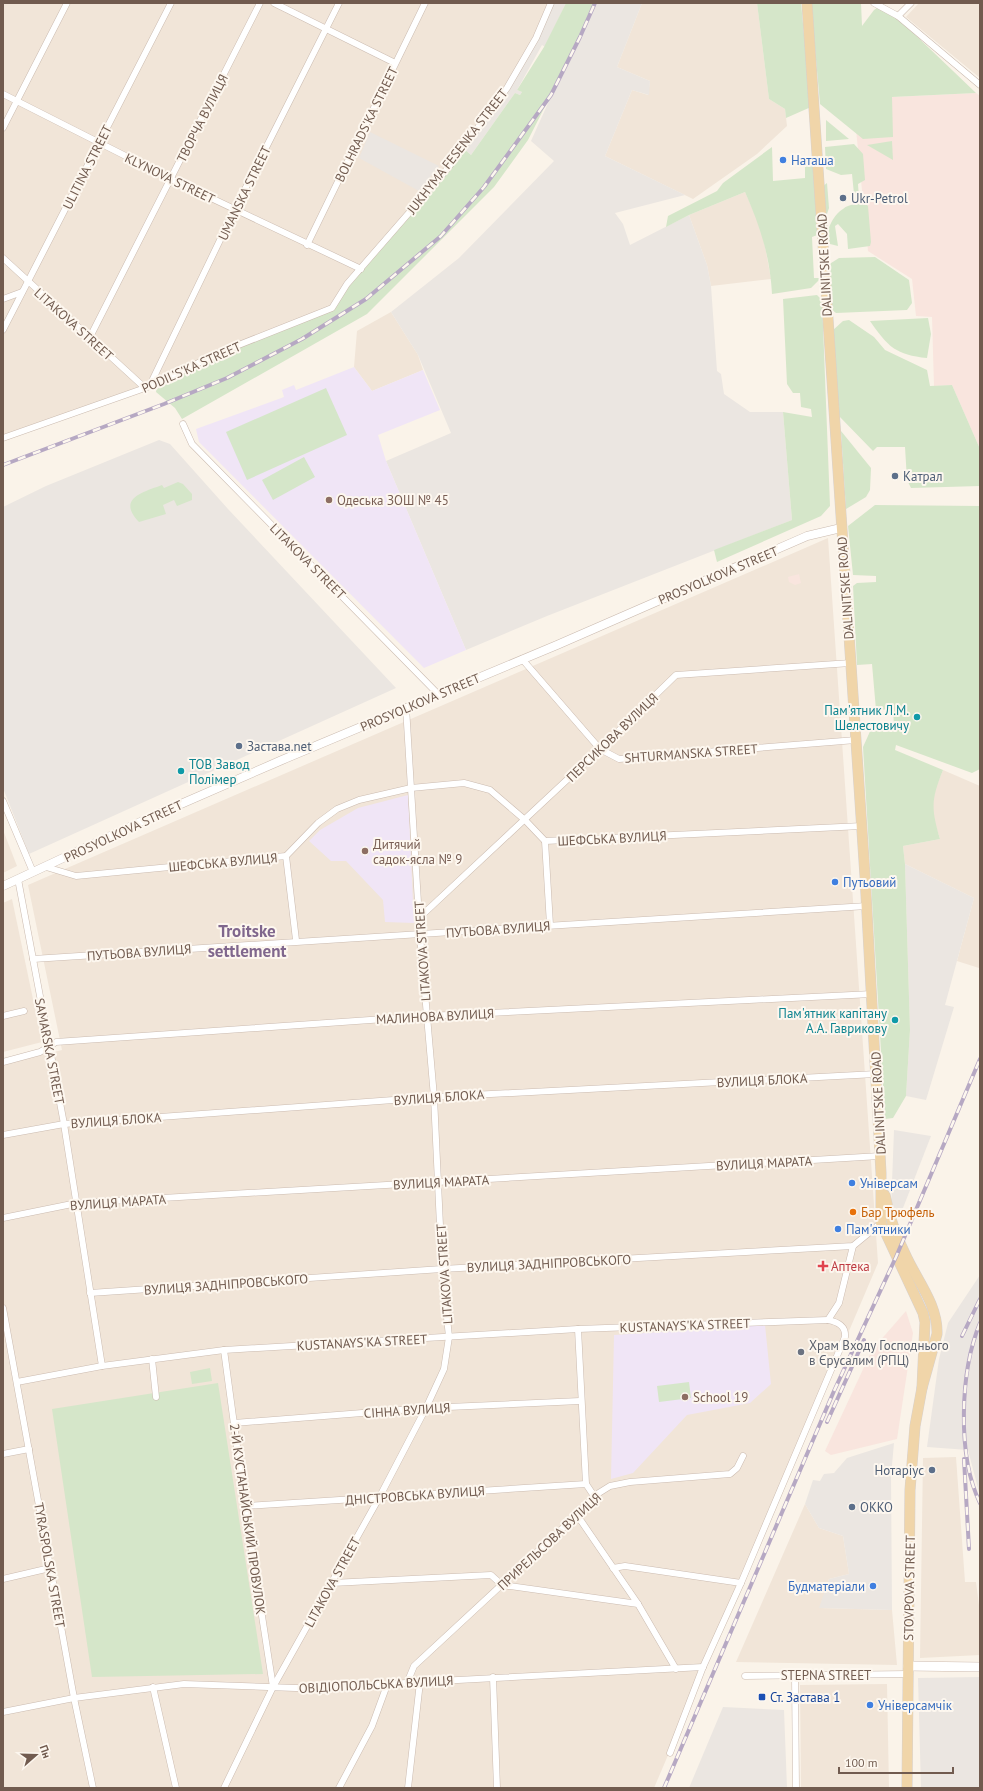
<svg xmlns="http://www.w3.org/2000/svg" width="983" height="1791" font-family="'PT Sans',sans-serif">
	<rect width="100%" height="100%" fill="#faf3e9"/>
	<g fill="#f1e5d8">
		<polygon points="3,3 551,3 507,88 448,168 332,308 150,385 3,438"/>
		<polygon points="642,3 757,3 769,99 785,109 787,126 757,154 693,199 605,156 632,90 648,95 650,81 617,67"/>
		<polygon points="919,3 980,3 980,78 906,17"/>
		<polygon points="745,192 762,230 771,279 711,286 707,265 689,215"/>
		<polygon points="391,312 418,355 423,370 372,391 354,367 357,331"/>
		<polygon points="828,538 878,1263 654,1788 3,1788 3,1064 62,1050 28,885"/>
		<polygon points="943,770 980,786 979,968 957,961 974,898 905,864 903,846 940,839 932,814 933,794"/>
		<polygon points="3,830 17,866 3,873"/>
		<polygon points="12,899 42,1042 3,1052 3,903"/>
		<polygon points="956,1457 965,1582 976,1582 980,1613 980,1655 920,1658 923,1458"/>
		<polygon points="805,1504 819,1528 843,1536 849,1574 829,1579 820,1608 892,1610 897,1665 736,1662"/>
		<polygon points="887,1684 889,1788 801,1788 800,1685"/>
	</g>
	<g fill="#f9e5de">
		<polygon points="976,93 980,96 980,449 952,385 934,386 932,317 916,316 912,279 868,251 853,99"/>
		<polygon points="799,574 801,583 795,585 789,582 788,577"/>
		<polygon points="906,1311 913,1333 897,1439 831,1455 825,1451 872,1350"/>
	</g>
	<g fill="#ebe6e1">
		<polygon points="554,3 566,3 545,47 542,45 517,90 522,92 520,95 515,93 471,155 464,149 503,101 538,39"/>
		<polygon points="593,3 642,3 617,67 650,81 649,95 632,90 605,156 685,195 615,213 623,224 630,245 689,215 707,265 711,286 717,371 721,374 724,394 750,412 783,412 792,520 547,616 466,650 386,461 451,433 418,355 391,312 459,258 554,161 531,141"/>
		<polygon points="370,132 439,166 419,191 359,158"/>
		<polygon points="159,440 170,444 228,509 396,688 29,854 3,788 3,507 46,486"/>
		<polygon points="905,864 974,898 945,1005 954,1007 926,1100 906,1096 910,1030"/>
		<polygon points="894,1130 931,1136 903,1208 891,1209"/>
		<polygon points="980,1275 980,1496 968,1450 927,1447 939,1359 948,1323"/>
		<polygon points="894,1443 891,1476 892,1610 819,1608 829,1579 849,1574 843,1536 819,1528 805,1504 813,1480 820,1481 824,1474 834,1473 847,1458"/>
		<polygon points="980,1677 980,1788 921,1788 918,1678"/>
		<polygon points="723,1707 784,1710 787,1788 689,1788"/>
	</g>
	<g fill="#f0e5f6">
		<polygon points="354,367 372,391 423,370 440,410 378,435 386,461 466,650 424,668 199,442 196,429 284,397 282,390 294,385 296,390"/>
		<polygon points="408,795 414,923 385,922 383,900 346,861 331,861 309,841 320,830 358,808"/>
		<polygon points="765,1325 771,1384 750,1403 687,1415 633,1473 611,1479 614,1335"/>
	</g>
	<g fill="#d5e6c9">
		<polygon points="566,3 595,3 580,37 528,140 494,187 367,314 182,419 175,408 156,392 157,385 205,362 333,308 342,292 464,149 471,155 515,93 520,95 522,92 517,90 544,47"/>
		<polygon points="757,3 801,3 811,107 786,118 785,109 769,99"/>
		<polygon points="811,3 861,3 862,26 874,10 883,4 976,93 892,97 893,137 863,139 820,104"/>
		<polygon points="826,120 849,139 826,141"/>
		<polygon points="892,141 893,160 867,145"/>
		<path d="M854,144L863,154L865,180L858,184L859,198L868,206L871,242L870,246L848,249L847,234L838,224L835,226L838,246L830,244C823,234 833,215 843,209C846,206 851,205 855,204L852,174L841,175L826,169L825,147Z"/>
		<path d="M772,147L773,181L805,178V163L816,158L820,234L812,237L814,278H821L811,288L772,294C770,256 760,226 745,192L689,215L666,227L668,216L717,191L723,183Z"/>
		<polygon points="827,183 829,208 827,214 824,215 822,187"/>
		<polygon points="875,257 909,280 912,303 907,310 836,313 831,309 828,265 839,258"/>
		<polygon points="817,295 822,300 830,506 821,516 717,562 714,550 792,520 783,412 812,417 811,409 801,407 800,393 793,393 787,384 783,299"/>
		<path d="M928,318L931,334L927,358C896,355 888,347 870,321Z"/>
		<polygon points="849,320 874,337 885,350 927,370 930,386 952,385 980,449 980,486 911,488 907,480 905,447 877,447 873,451 839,416 832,331 843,321"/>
		<polygon points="326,388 347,435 247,480 226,432"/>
		<polygon points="841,431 871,468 870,490 866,497 846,509"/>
		<polygon points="304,457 315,477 273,500 262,480"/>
		<path d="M178,482L183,484L192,494V500L177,506L174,500L163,505L166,514L139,522C116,498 144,492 162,485L164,488Z"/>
		<path d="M875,505L980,506V769L972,773L896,745L895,750L943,770C931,800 931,808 940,839L903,846L905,864L910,1030L906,1096L893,1118L885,1119L863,747L872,727L894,726L893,709L876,710L872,664L857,665L853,586L857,583L876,582V576L853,575L848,526Z"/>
		<polygon points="210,1368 212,1381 192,1384 190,1372"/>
		<polygon points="689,1382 691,1398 659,1402 657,1386"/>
		<polygon points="218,1383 263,1674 92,1677 52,1409"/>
	</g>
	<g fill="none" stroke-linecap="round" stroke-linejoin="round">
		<defs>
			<g id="minor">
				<polyline points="274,3 395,63"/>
				<polyline points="874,3 898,16 980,85"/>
				<polyline points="898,16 911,3"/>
				<polyline points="3,94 171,179 361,269"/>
				<polyline points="3,128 67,3"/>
				<polyline points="307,245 425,3"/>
				<polyline points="3,258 145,388"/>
				<polyline points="3,299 22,292"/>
				<polyline points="3,330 171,3"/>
				<polyline points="89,339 260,3"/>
				<polyline points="150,385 235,209 339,3"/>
				<polyline points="183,424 192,444 438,694"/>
				<polyline points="3,438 145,388 226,350 332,308 347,284 448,168 507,88 536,38 551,3"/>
				<polyline points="522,659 600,749 619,759 856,740"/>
				<polyline points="3,801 33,872"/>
				<polyline points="545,841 550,925"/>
				<polyline points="286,856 296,940"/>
				<polyline points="46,867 76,876 286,856 318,823 337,809 359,800 411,788 464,783 490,790 525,820 545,841 862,826"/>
				<polyline points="18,879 64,1124 102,1366"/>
				<polyline points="420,917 600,749 676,675 851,663"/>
				<path d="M33,959C311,939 589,924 867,906"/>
				<polyline points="3,1016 24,1011"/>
				<polyline points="3,1062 40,1052 56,1042 427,1016 872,994"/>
				<polyline points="3,1135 64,1124 434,1097 876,1074"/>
				<polyline points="3,1218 77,1203 880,1156"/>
				<polyline points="90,1293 442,1269 853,1246 881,1223"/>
				<polyline points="3,1308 74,1698 93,1788"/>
				<polyline points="578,1329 586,1484 594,1496"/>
				<polyline points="224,1350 245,1506 273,1687"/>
				<polyline points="152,1359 156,1397"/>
				<polyline points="17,1382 102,1366 224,1350 578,1329 828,1320"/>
				<polyline points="234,1423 426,1408 580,1401"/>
				<polyline points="3,1454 29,1449"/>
				<polyline points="245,1506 586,1484"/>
				<polyline points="577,1515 638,1604 676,1669"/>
				<polyline points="613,1568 625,1566 741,1583"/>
				<polyline points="3,1579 50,1568"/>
				<polyline points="332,1583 491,1575 502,1585 638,1604"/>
				<polyline points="745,1676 908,1674"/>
				<polyline points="795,1676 796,1788"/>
				<polyline points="493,1677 497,1788"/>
				<polyline points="407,1683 414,1666 577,1515 594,1496 610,1486 630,1482 730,1474 737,1468 743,1456"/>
				<polyline points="153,1687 176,1788"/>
				<polyline points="3,1712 74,1698 184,1684 323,1689 420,1682 703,1667"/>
				<path d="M670,1753L703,1667L741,1583L845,1337C846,1326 838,1322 828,1320L839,1303L853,1246"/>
				<polyline points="224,1788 273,1687 379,1498 426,1408 444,1369 449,1337 442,1269 434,1097 420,935 406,707"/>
				<polyline points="339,1788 372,1726 387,1685"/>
				<polyline points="408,1788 420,1682"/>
			</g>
			<polyline id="tertiary" points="3,886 151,817 282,760 557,645 807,536 841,528"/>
			<polyline id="secondary" points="908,1666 980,1667"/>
			<g id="primary">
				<polyline points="807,3 865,876 881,1173 881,1223 923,1313 925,1322 922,1388"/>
				<path d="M885,1195C889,1217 897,1238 907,1258C919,1283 938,1306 937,1334L922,1388L915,1426L910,1490L907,1788"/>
			</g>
		</defs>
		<use href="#minor" stroke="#cbbbb0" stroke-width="7"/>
		<use href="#tertiary" stroke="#cbbbb0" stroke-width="9"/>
		<use href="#secondary" stroke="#cfbdb1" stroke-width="10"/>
		<use href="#primary" stroke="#d7d1ce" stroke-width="11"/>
		<use href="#minor" stroke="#fff" stroke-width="6"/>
		<use href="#tertiary" stroke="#fff" stroke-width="8"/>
		<use href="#secondary" stroke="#fff" stroke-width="9"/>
		<use href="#primary" stroke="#f0d5a9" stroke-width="10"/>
		<defs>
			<g id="rail">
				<polyline points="3,465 164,404 227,378 302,339 366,299 441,236 484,187 551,95 580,37 595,3"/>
				<path d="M980,1323C960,1371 957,1456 980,1503"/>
				<polyline points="962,1336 980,1299"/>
				<polyline points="827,1422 864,1340"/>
				<polyline points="964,1459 969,1549"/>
				<polyline points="664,1788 834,1391 896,1257 980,1059"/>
			</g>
		</defs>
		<use href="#rail" stroke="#b6a8c3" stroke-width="4"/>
		<use href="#rail" stroke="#fdf7ef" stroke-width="2.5" stroke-dasharray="8" stroke-linecap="butt"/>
	</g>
	<g fill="#3f7fe0" stroke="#fdf7ef" stroke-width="1.5">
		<circle cx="783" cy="160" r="4"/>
		<circle cx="835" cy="882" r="4"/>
		<circle cx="852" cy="1183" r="4"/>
		<circle cx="838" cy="1229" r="4"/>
		<circle cx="873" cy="1586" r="4"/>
		<circle cx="870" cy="1705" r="4"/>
	</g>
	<g fill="#5c6f8a" stroke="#fdf7ef" stroke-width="1.5">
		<circle cx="843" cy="198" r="4"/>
		<circle cx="895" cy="476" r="4"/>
		<circle cx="239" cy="746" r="4"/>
		<circle cx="932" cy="1470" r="4"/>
		<circle cx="852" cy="1507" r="4"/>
	</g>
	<g fill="#8d6e63" stroke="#fdf7ef" stroke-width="1.5">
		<circle cx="329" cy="500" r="4"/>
		<circle cx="365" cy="851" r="4"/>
		<circle cx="685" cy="1397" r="4"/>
	</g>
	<g fill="#0f9aa8" stroke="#fdf7ef" stroke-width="1.5">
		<circle cx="917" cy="717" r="4"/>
		<circle cx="181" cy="771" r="4"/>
		<circle cx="895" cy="1020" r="4"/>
	</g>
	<circle fill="#e8710a" stroke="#fdf7ef" stroke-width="1.5" cx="853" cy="1212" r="4"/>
	<path fill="#e0444e" stroke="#fdf7ef" stroke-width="1.5" d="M821 1260h4v4h4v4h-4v4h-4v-4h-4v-4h4z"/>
	<circle fill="#6b7280" stroke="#fdf7ef" stroke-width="1.5" cx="801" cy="1352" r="4"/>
	<rect fill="#1a4fb4" stroke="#fdf7ef" stroke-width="1.5" x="758" y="1693" width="8" height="8" rx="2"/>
	<g text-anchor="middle" stroke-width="4" stroke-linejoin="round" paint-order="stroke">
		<g font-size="13" fill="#715b4f" stroke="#fdf7ef">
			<text transform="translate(202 118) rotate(-63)" y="5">ТВОРЧА ВУЛИЦЯ</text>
			<text transform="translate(366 124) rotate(-64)" y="5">BOLHRADS'KA STREET</text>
			<text transform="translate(457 151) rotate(-52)" y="5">JUKHYMA FESENKA STREET</text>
			<text transform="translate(87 167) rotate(-63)" y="5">ULITINA STREET</text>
			<text transform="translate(170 178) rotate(26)" y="5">KLYNOVA STREET</text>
			<text transform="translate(244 193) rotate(-64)" y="5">UMANSKA STREET</text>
			<text transform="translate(824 265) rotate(-93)" y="5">DALINITSKE ROAD</text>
			<text transform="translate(74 324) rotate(42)" y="5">LITAKOVA STREET</text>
			<text transform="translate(191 367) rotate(-24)" y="5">PODIL'S'KA STREET</text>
			<text transform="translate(308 561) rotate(45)" y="5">LITAKOVA STREET</text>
			<text transform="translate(718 575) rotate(-23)" y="5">PROSYOLKOVA STREET</text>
			<text transform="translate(845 588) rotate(-94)" y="5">DALINITSKE ROAD</text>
			<text transform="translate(420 702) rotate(-23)" y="5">PROSYOLKOVA STREET</text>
			<text transform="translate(612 737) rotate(-44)" y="5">ПЕРСИКОВА ВУЛИЦЯ</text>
			<text transform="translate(691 753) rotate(-4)" y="5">SHTURMANSKA STREET</text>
			<text transform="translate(123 831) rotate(-25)" y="5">PROSYOLKOVA STREET</text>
			<text transform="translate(612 838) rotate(-3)" y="5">ШЕФСЬКА ВУЛИЦЯ</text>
			<text transform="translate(223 862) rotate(-5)" y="5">ШЕФСЬКА ВУЛИЦЯ</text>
			<text transform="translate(498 929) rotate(-4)" y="5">ПУТЬОВА ВУЛИЦЯ</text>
			<text transform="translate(422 951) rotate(-94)" y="5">LITAKOVA STREET</text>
			<text transform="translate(139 952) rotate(-4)" y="5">ПУТЬОВА ВУЛИЦЯ</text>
			<text transform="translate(435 1016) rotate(-3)" y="5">МАЛИНОВА ВУЛИЦЯ</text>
			<text transform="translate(50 1051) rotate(79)" y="5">SAMARSKA STREET</text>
			<text transform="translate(762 1080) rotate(-3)" y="5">ВУЛИЦЯ БЛОКА</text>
			<text transform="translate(439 1097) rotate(-4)" y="5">ВУЛИЦЯ БЛОКА</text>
			<text transform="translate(878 1103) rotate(-93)" y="5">DALINITSKE ROAD</text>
			<text transform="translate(116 1120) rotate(-4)" y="5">ВУЛИЦЯ БЛОКА</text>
			<text transform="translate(764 1163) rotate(-3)" y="5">ВУЛИЦЯ МАРАТА</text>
			<text transform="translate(441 1182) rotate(-3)" y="5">ВУЛИЦЯ МАРАТА</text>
			<text transform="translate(118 1202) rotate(-4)" y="5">ВУЛИЦЯ МАРАТА</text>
			<text transform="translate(549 1263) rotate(-3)" y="5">ВУЛИЦЯ ЗАДНІПРОВСЬКОГО</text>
			<text transform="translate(444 1274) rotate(-94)" y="5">LITAKOVA STREET</text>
			<text transform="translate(226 1284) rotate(-4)" y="5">ВУЛИЦЯ ЗАДНІПРОВСЬКОГО</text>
			<text transform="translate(685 1325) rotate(-2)" y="5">KUSTANAYS'KA STREET</text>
			<text transform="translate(362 1342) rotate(-3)" y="5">KUSTANAYS'KA STREET</text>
			<text transform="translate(407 1410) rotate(-4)" y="5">СІННА ВУЛИЦЯ</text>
			<text transform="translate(415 1495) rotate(-4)" y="5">ДНІСТРОВСЬКА ВУЛИЦЯ</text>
			<text transform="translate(248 1519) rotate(82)" y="5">2-Й КУСТАНАЙСЬКИЙ ПРОВУЛОК</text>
			<text transform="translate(549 1541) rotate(-43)" y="5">ПРИРЕЛЬСОВА ВУЛИЦЯ</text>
			<text transform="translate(50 1565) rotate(80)" y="5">TYRASPOLSKA STREET</text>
			<text transform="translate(332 1582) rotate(-61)" y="5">LITAKOVA STREET</text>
			<text transform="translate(909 1588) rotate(-89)" y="5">STOVPOVA STREET</text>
			<text x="826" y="1680">STEPNA STREET</text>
			<text transform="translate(376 1684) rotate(-3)" y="5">ОВІДІОПОЛЬСЬКА ВУЛИЦЯ</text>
		</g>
		<g font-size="13" fill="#366cbe" stroke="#fdf7ef" text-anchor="start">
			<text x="791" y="165">Наташа</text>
			<text x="843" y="887">Путьовий</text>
			<text x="860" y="1188">Універсам</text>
			<text x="846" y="1234">Пам'ятники</text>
			<text x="865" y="1591" text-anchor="end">Будматеріали</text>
			<text x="878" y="1710">Універсамчік</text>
		</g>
		<g font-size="13" fill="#4e5e75" stroke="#fdf7ef" text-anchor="start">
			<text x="851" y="203">Ukr-Petrol</text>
			<text x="903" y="481">Катрал</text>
			<text x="247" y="751">Застава.net</text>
			<text x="924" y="1475" text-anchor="end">Нотаріус</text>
			<text x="860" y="1512">OKKO</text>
		</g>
		<g font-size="13" fill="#785e54" stroke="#fdf7ef" text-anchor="start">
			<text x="337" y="505">Одеська ЗОШ № 45</text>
			<text x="373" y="849">Дитячий<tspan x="373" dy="15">садок-ясла № 9</tspan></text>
			<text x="693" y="1402">School 19</text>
		</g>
		<g font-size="13" fill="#0d838f" stroke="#fdf7ef" text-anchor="end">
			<text x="909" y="715">Пам'ятник Л.М.<tspan x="909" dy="15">Шелестовичу</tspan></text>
			<text x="189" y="769" text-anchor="start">ТОВ Завод<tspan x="189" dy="15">Полімер</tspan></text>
			<text x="887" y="1018">Пам'ятник капітану<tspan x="887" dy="15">А.А. Гаврикову</tspan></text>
		</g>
		<g font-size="13" fill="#c56008" stroke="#fdf7ef" text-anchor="start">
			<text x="861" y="1217">Бар Трюфель</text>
		</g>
		<g font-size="13" fill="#be3a42" stroke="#fdf7ef" text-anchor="start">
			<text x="831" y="1271">Аптека</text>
		</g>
		<g font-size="13" fill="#5b616d" stroke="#fdf7ef" text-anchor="start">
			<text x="809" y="1350">Храм Входу Господнього<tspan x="809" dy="15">в Єрусалим (РПЦ)</tspan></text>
		</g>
		<g font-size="13" fill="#164399" stroke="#fdf7ef" text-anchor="start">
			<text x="770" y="1702">Ст. Застава 1</text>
		</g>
		<g font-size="17" font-weight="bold" fill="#80678d" stroke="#fdf7ef">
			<text x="247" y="937">Troitske<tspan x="247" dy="20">settlement</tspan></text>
		</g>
	</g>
	<rect width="983" height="1791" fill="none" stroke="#715b4f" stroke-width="8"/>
	<g transform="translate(36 1755) rotate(70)" stroke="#fdf7ef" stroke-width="3" paint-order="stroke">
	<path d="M0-3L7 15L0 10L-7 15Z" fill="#715b4f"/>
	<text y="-6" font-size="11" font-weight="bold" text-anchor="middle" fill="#715b4f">Пн</text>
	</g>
	<path d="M839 1767v6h114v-6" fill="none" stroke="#715b4f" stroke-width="2"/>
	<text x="845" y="1767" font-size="12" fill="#715b4f" stroke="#fdf7ef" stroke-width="3" paint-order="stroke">100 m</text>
</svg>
